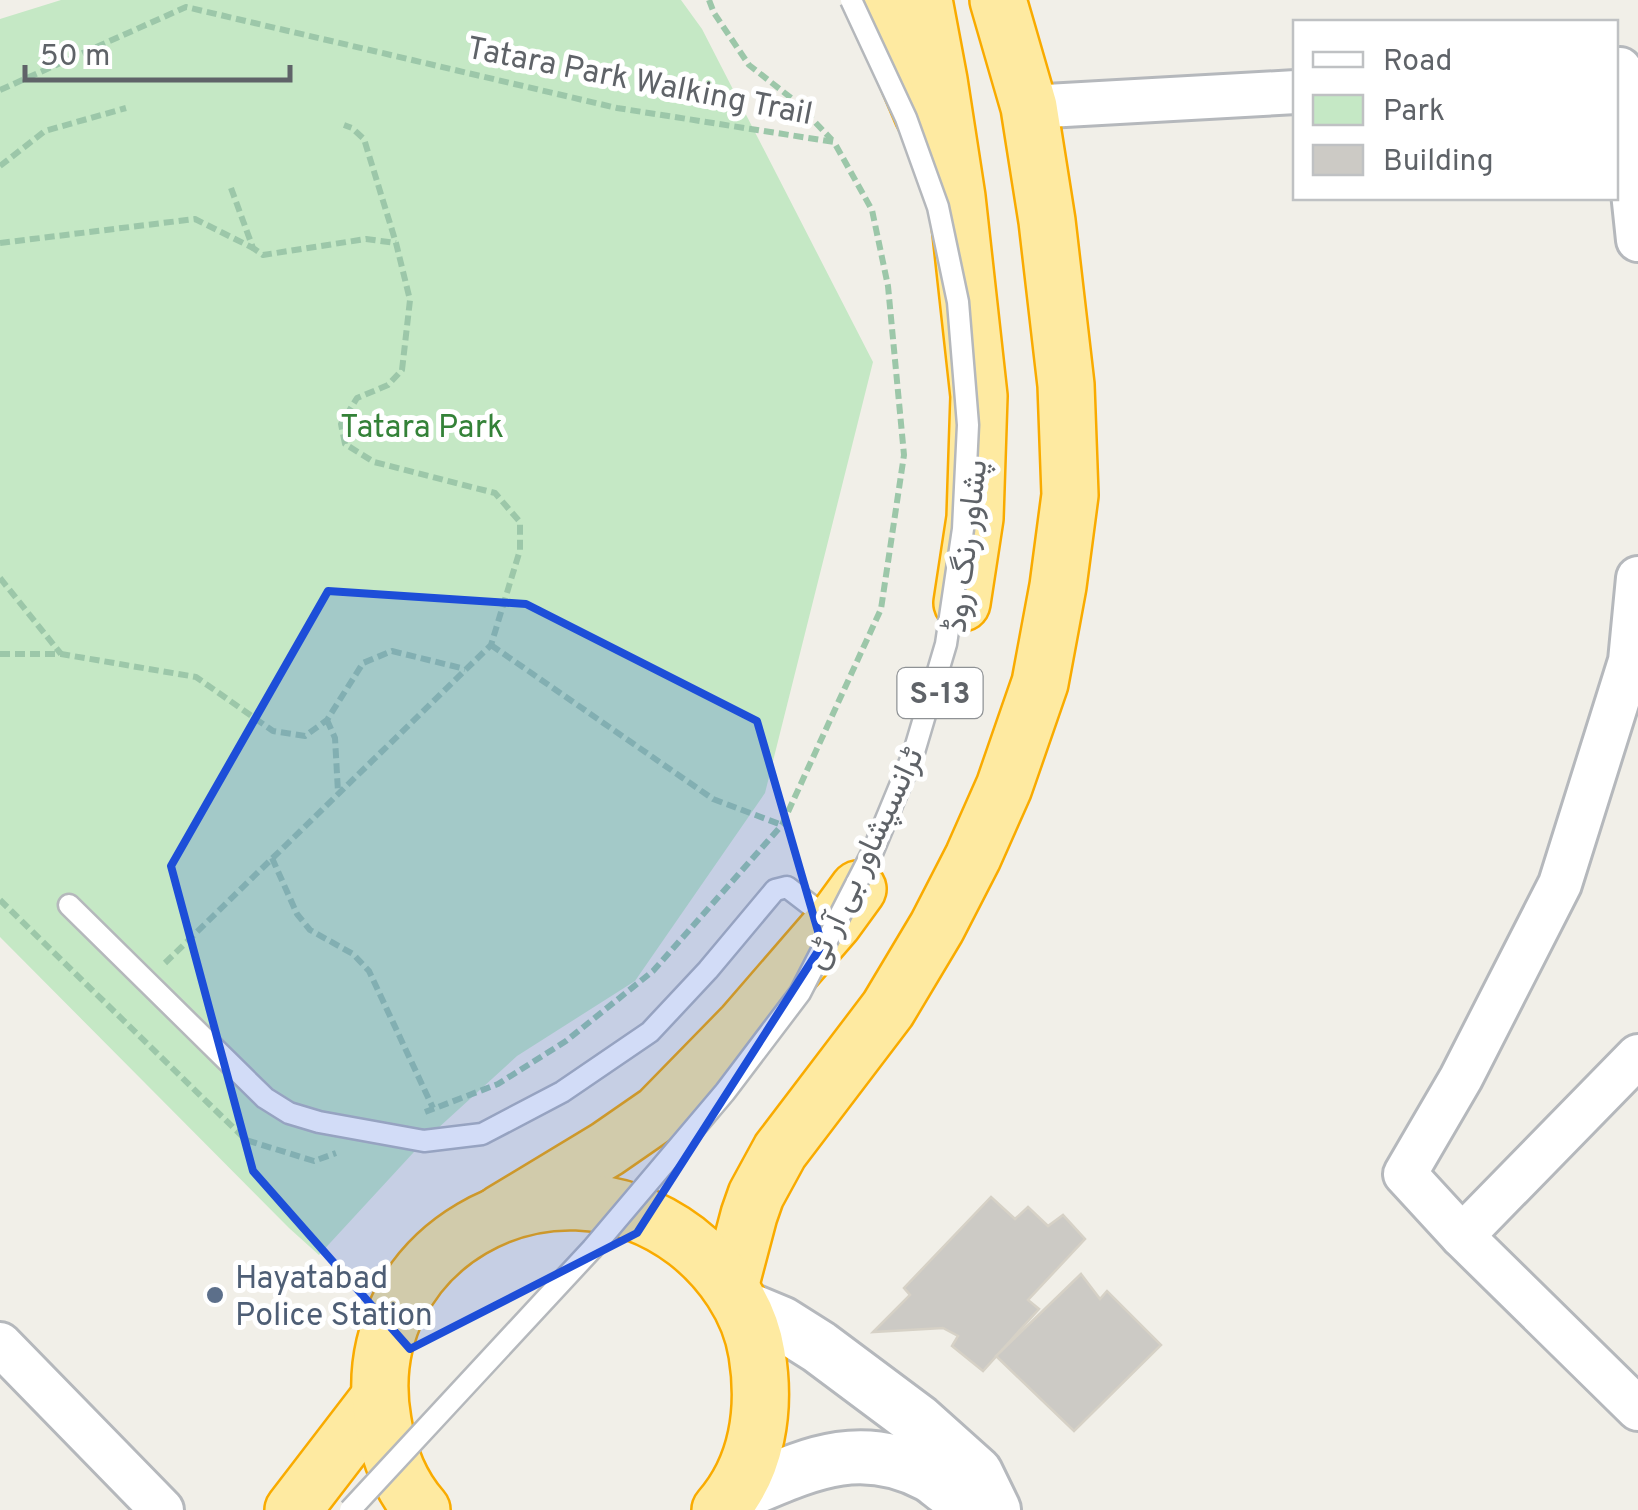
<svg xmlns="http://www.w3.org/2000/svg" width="1638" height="1510" font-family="Overpass,Vazirmatn,sans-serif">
	<rect width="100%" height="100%" fill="#f1efe8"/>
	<polygon fill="#c5e8c5" points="61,0 681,0 702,29 873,362 765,793 635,981 517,1056 425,1140 319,1255 289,1228 0,937 0,19"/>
	<g fill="#cccac5" stroke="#d6d1c6" stroke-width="2.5">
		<polygon points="991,1197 1015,1219 1028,1207 1048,1226 1063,1215 1085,1239 1028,1300 1039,1309 983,1371 952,1346 958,1336 943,1328 873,1332 910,1295 904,1288"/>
		<polygon points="1081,1274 1100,1299 1107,1291 1161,1345 1074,1431 996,1356"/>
	</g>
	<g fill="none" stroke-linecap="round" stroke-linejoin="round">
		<defs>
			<polyline id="service" points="69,905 265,1098 289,1113 319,1122 424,1141 482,1134 562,1092 650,1032 708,970 775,890 787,887 830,920"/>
			<g id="minor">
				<polyline points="1620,69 1638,240"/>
				<polyline points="1029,107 1296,92"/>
				<polyline points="1638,578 1630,661 1560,884 1461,1078 1405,1174 1462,1236 1638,1409"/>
				<polyline points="1462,1236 1638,1056"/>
				<polyline points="0,1344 162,1510"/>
			</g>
			<g id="tertiary">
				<polyline points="742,1307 781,1323 819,1347 918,1421 976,1473 994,1510"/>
				<path d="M731,1497C800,1469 855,1436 929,1475C938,1480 945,1488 954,1493C962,1499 972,1503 981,1507"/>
			</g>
			<g id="trunk">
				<polyline points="874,0 923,115"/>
				<polyline points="924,0 939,80 957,197 979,396 975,518 962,603"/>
				<polyline points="501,1213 607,1149 659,1113 744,1026 834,922 858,889"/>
				<polyline points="730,1287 749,1215 756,1195 780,1151 888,1009 937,927 973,857 1004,787 1040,683 1058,586 1070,495 1066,385 1047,221 1029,107 998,0"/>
				<polyline points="293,1510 379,1398"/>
				<path d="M422,1510C400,1485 388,1454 383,1421C353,1251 549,1138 686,1241C721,1268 750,1309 757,1354C766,1409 758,1467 720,1510"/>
			</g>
		</defs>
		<use href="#service" stroke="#b5b8bc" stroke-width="25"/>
		<use href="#minor" stroke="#b5b8bc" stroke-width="48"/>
		<use href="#tertiary" stroke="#b5b8bc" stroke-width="58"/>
		<use href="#trunk" stroke="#f9ab00" stroke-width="60"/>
		<g stroke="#9cc7a9" stroke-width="6" stroke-dasharray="10 5" stroke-linecap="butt">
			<polyline points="709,0 714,13 749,65 795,101 832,140"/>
			<polyline points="0,90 186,7 617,108 834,142 872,210 888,286 904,455 881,609 782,825 653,971 566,1041 498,1084 425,1112"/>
			<polyline points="0,166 45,131 126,108"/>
			<polyline points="231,188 253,248 263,255 366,239 396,243"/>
			<polyline points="0,243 195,219 253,248"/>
			<polyline points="0,578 61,654"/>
			<polyline points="491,645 713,799 782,825"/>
			<polyline points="0,654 61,654 196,677 273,731 305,736 327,720 363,663 392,651 465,669"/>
			<polyline points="327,720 335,738 338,792"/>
			<polyline points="272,858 297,914 310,930 353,954 369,971 433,1108"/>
			<polyline points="0,900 246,1140 314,1161 336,1153"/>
			<polyline points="165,963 491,645 520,550 520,522 495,493 374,462 345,444 341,424 357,398 388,385 402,370 410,300 396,243 364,139 352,128 344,125"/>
		</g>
		<use href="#service" stroke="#fff" stroke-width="20"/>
		<use href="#minor" stroke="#fff" stroke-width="42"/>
		<use href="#tertiary" stroke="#fff" stroke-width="52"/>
		<use href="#trunk" stroke="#feeaa1" stroke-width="55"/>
		<defs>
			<polyline id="service-bridge" points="350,1510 592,1249 725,1092 800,993 873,851 914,752 946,644 963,529 968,425 958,302 938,207 906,118 851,0"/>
		</defs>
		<use href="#service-bridge" stroke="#b5b8bc" stroke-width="25" stroke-linecap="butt"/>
		<use href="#service-bridge" stroke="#fff" stroke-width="20"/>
	</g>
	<path fill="#1d4ed8" fill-opacity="0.2" stroke="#1d4ed8" stroke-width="8" stroke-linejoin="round" d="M328,591L526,604L757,721L822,945L637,1233L410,1349L253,1171L171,866Z"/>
	<circle fill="#5c6f8a" stroke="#fff" stroke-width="4" cx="215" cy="1295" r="10"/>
	<g text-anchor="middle" stroke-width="10" stroke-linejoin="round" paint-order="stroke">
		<rect fill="#fff" stroke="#8f9295" stroke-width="2.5" x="897.5" y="668" width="85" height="50" rx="8"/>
		<g font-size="30" font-weight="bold" fill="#5f6368">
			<text x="940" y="703">S-13</text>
		</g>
		<g font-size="32" fill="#5f6368" stroke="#fff">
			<text transform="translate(640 80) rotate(11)" y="11">Tatara Park Walking Trail</text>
			<text transform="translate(965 546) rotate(-83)" y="11">پشاور رنگ روڈ</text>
			<text transform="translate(863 858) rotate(-65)" y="11">ٹرانسپشاور بی آر ٹی</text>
		</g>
		<g font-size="32" fill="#348238" stroke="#fff">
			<text x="422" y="437">Tatara Park</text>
		</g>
		<g font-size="32" fill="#4e5e75" stroke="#fff" text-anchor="start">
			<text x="235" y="1288">Hayatabad<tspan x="235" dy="37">Police Station</tspan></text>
		</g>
	</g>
	<rect x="1293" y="20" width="325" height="180" fill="#ffffff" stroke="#bfc1c3" stroke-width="2.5"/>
	<rect x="1313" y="52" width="50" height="15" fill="#ffffff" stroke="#bfc1c3" stroke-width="2.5"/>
	<text x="1383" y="70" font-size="30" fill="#5f6368">Road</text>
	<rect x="1313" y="95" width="50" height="30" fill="#c5e8c5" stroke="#bfc1c3" stroke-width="2.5"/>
	<text x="1383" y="120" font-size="30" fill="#5f6368">Park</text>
	<rect x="1313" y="145" width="50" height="30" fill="#cccac5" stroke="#bfc1c3" stroke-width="2.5"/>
	<text x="1383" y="170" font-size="30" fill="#5f6368">Building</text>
	<path d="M25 65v15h265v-15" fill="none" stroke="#5f6368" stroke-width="5"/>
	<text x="40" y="65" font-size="30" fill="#5f6368" stroke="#ffffff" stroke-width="8" paint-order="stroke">50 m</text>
</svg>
